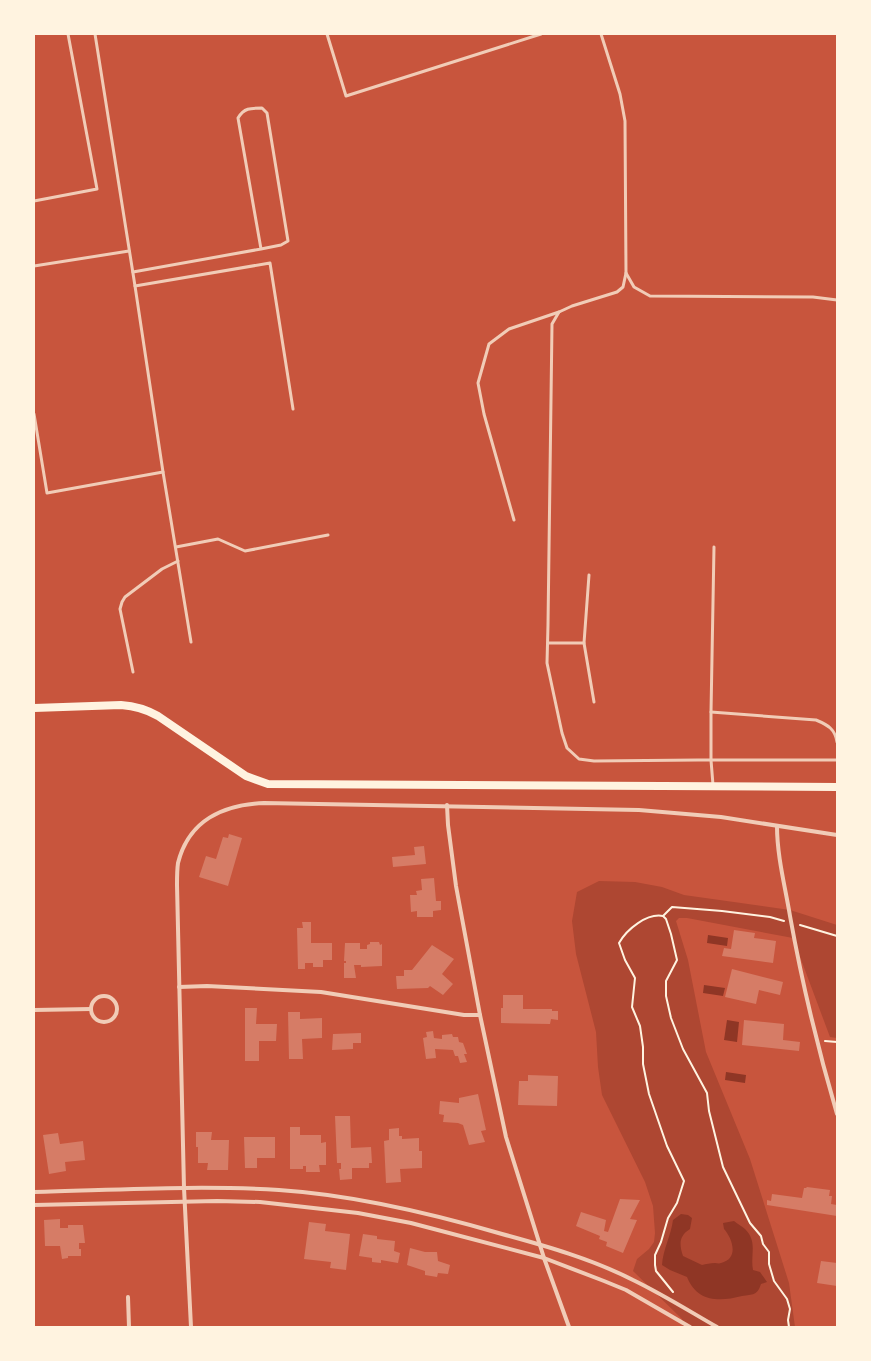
<svg xmlns="http://www.w3.org/2000/svg" width="871" height="1361" font-family="'Fira Sans Condensed',sans-serif">
	<rect width="100%" height="100%" fill="#c8553d"/>
	<polygon fill="#ae4732" points="599,881 635,882 662,887 684,895 790,910 837,925 837,1038 830,1037 793,938 687,918 679,918 676,921 688,960 706,1052 750,1159 789,1283 795,1327 683,1327 682,1319 633,1271 637,1259 649,1249 654,1242 655,1233 653,1206 645,1182 602,1095 598,1067 596,1032 576,954 572,921 577,892"/>
	<g fill="#8f3625">
		<polygon points="708,935 728,938 727,946 707,943"/>
		<polygon points="704,985 725,988 723,996 703,993"/>
		<polygon points="727,1020 739,1022 737,1042 724,1040"/>
		<polygon points="726,1072 746,1075 745,1083 725,1080"/>
		<path d="M681,1214L688,1215L692,1218L690,1229C679,1236 679,1244 683,1256L702,1265C706,1264 710,1263 715,1263C717,1263 719,1264 721,1263C739,1259 733,1239 724,1229L723,1223L734,1221C737,1224 742,1226 745,1229C758,1242 750,1254 753,1270L760,1272L767,1282L761,1284C757,1296 753,1294 742,1296C719,1302 697,1302 687,1277L670,1270L662,1265C663,1249 671,1236 673,1220Z"/>
	</g>
	<g fill="#d67c66">
		<polygon points="229,834 242,838 228,886 199,877 206,856 216,859 223,837 228,838"/>
		<polygon points="424,846 426,864 393,867 392,857 415,855 414,847"/>
		<polygon points="434,878 436,901 441,901 441,910 433,911 433,917 417,917 417,911 411,912 410,895 417,895 416,891 422,890 421,879"/>
		<polygon points="302,922 311,922 311,943 332,943 332,960 323,960 323,967 313,967 313,963 305,963 305,969 298,969 297,928 303,928"/>
		<polygon points="734,930 755,933 754,938 776,941 773,963 722,956 724,948 731,949"/>
		<polygon points="370,942 379,942 380,945 382,944 382,966 361,967 361,965 354,965 356,978 344,978 344,963 346,963 346,961 344,961 345,943 360,943 360,949 367,949 367,945 370,944"/>
		<polygon points="432,945 454,959 442,974 453,984 443,995 430,986 428,988 397,989 396,976 404,976 404,970 412,970"/>
		<polygon points="732,969 783,982 780,995 759,990 756,1004 725,997"/>
		<polygon points="503,995 523,995 523,1009 552,1009 552,1011 558,1011 558,1020 551,1019 550,1024 501,1023 501,1008 503,1008"/>
		<polygon points="245,1008 257,1008 256,1024 277,1024 276,1041 259,1041 259,1061 245,1061"/>
		<polygon points="288,1012 300,1012 300,1019 322,1018 322,1038 302,1039 303,1059 289,1059"/>
		<polygon points="744,1020 784,1024 783,1040 800,1042 799,1051 742,1045"/>
		<polygon points="433,1031 434,1038 442,1039 442,1035 452,1034 453,1037 458,1037 459,1042 463,1043 467,1054 464,1054 467,1062 460,1063 458,1056 455,1056 453,1050 435,1049 436,1058 426,1059 423,1038 427,1037 426,1032"/>
		<polygon points="361,1033 361,1043 353,1043 353,1049 332,1050 333,1034"/>
		<polygon points="528,1075 558,1076 557,1106 518,1105 519,1081 528,1081"/>
		<polygon points="478,1094 486,1130 481,1131 485,1142 469,1145 463,1125 458,1123 443,1122 444,1115 439,1114 440,1101 459,1103 459,1098"/>
		<polygon points="335,1116 350,1116 351,1148 371,1147 372,1163 369,1163 369,1168 352,1168 352,1179 340,1180 339,1169 341,1169 341,1163 337,1163"/>
		<polygon points="290,1127 300,1127 300,1135 321,1135 321,1143 326,1142 326,1165 319,1165 320,1172 306,1172 306,1166 303,1166 303,1169 290,1169"/>
		<polygon points="399,1128 399,1136 402,1136 402,1139 419,1138 419,1151 422,1151 422,1168 400,1169 401,1182 386,1183 384,1141 389,1140 389,1129"/>
		<polygon points="196,1132 212,1132 211,1140 229,1140 228,1170 207,1170 208,1163 198,1163 198,1147 196,1147"/>
		<polygon points="58,1133 60,1144 83,1141 85,1160 65,1162 66,1171 49,1174 43,1135"/>
		<polygon points="244,1137 275,1137 275,1158 257,1158 257,1168 245,1168"/>
		<polygon points="807,1187 830,1190 829,1196 832,1196 831,1204 837,1205 837,1216 767,1205 767,1200 771,1201 772,1194 802,1198 804,1188 806,1188"/>
		<polygon points="620,1199 640,1200 630,1219 637,1220 623,1253 606,1246 607,1242 599,1239 600,1236 576,1226 581,1212 606,1220 604,1231 608,1232"/>
		<polygon points="60,1219 60,1228 68,1228 68,1225 83,1225 85,1243 79,1243 79,1249 81,1249 81,1256 68,1256 68,1258 62,1259 60,1246 45,1246 44,1220"/>
		<polygon points="309,1222 326,1224 325,1231 350,1234 346,1270 330,1268 331,1262 304,1259"/>
		<polygon points="363,1234 377,1236 377,1239 395,1241 394,1251 400,1253 398,1263 381,1260 381,1263 372,1262 372,1258 359,1256"/>
		<polygon points="410,1248 425,1252 437,1252 438,1261 450,1265 448,1274 438,1273 437,1277 425,1275 425,1271 407,1265"/>
		<polygon points="821,1261 837,1263 837,1286 817,1283"/>
	</g>
	<g fill="none" stroke-linecap="round" stroke-linejoin="round">
		<g stroke="#fff3e0" stroke-width="2">
			<polyline points="663,916 672,907 722,911 770,917 784,921"/>
			<polyline points="800,925 837,936"/>
			<polyline points="825,1041 837,1042"/>
			<path d="M673,1292L656,1271L655,1265V1255L661,1242L668,1218L677,1203L684,1181L667,1146L649,1094L643,1064V1047L640,1026L632,1007L635,978L625,960L619,943C627,929 647,913 663,916L666,919L671,934L677,960L666,981V996L671,1018L683,1049L707,1093L709,1111L723,1167L750,1223L761,1236L763,1244L769,1252V1264L774,1281L787,1299L790,1309L788,1320L789,1327"/>
		</g>
		<g stroke="#f1ccb7" stroke-width="3">
			<polyline points="95,34 135,286 163,472 191,642"/>
			<polyline points="327,34 346,96 541,34"/>
			<polyline points="601,34 620,94 625,121 626,273 634,287 650,296 813,297 837,300"/>
			<polyline points="34,201 97,189 68,34"/>
			<polyline points="34,266 129,251"/>
			<path d="M133,272L261,249L281,245L288,241L267,113L262,108C250,108 244,108 238,118L261,249"/>
			<polyline points="626,273 623,287 617,292 572,306 559,312 552,324 548,625 547,663 562,733 567,748 579,759 594,761 698,760 837,760"/>
			<polyline points="135,286 270,263 293,409"/>
			<polyline points="34,414 47,493 163,472"/>
			<polyline points="514,520 484,414 478,383 489,344 509,329 559,312"/>
			<polyline points="176,547 218,539 245,551 328,535"/>
			<polyline points="589,575 584,643 594,702"/>
			<polyline points="548,643 584,643"/>
			<polyline points="133,672 120,609 122,602 125,597 162,569 178,561"/>
			<path d="M711,712L816,720C828,725 835,729 837,742"/>
			<polyline points="713,785 711,760 711,712 714,547"/>
		</g>
		<g stroke="#f1ccb7" stroke-width="4">
			<polyline points="447,805 448,825 456,886 480,1015 506,1137 544,1258 569,1327"/>
			<path d="M777,826C777,856 785,886 790,916C802,983 818,1049 837,1114"/>
			<polyline points="179,987 207,986 321,992 464,1015 480,1015"/>
			<circle cx="104" cy="1009" r="13"/>
			<polyline points="34,1010 91,1009"/>
			<path d="M34,1192C116,1190 198,1185 279,1190C355,1195 430,1213 502,1234C546,1246 592,1259 633,1280C662,1294 689,1311 717,1327"/>
			<polyline points="34,1205 217,1201 260,1202 358,1213 411,1223 544,1258 604,1281 626,1290 690,1327"/>
			<polyline points="128,1297 129,1327"/>
			<path d="M191,1327L184,1188L177,885C177,878 177,870 178,863C189,820 222,805 264,803L639,810L721,817L837,835"/>
		</g>
		<path stroke="#fff3e0" stroke-width="8" d="M34,708L121,705C135,706 146,709 158,716L246,776L268,784L837,787"/>
	</g>
	<rect width="871" height="1361" fill="none" stroke="#fff3e0" stroke-width="70"/>
</svg>
